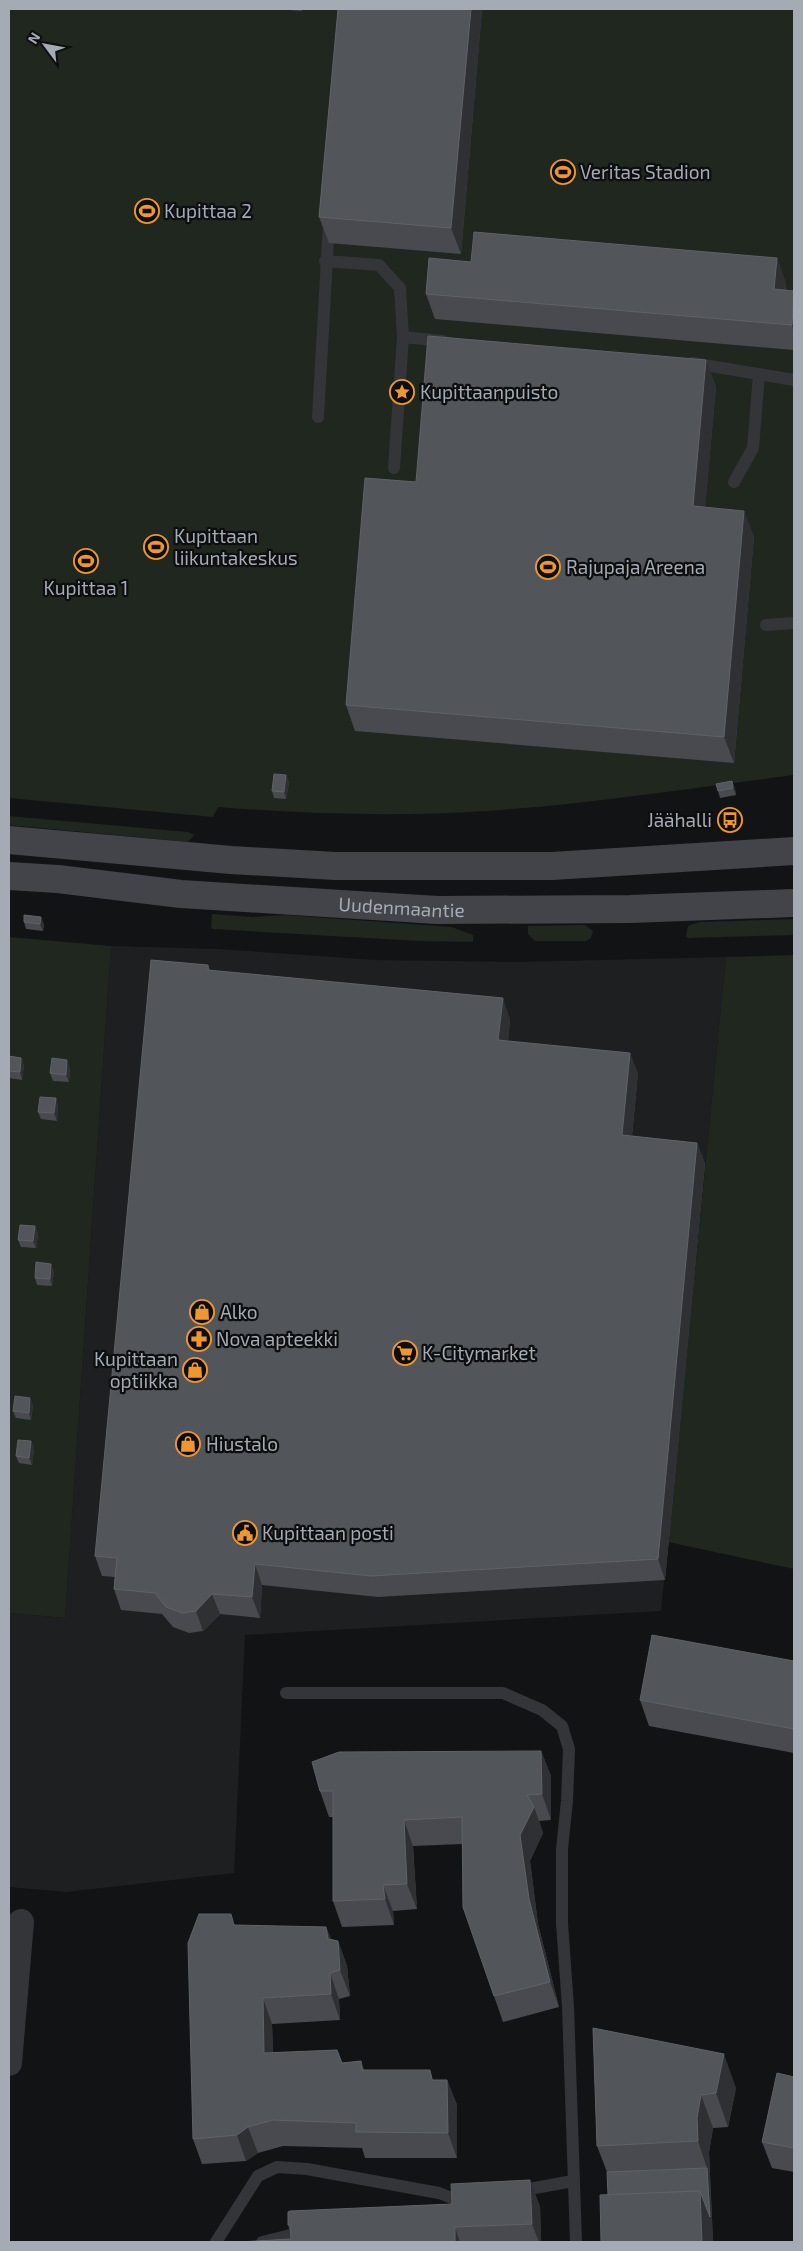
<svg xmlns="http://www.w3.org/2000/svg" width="803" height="2251" font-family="'Exo 2',sans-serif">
	<rect width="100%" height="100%" fill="#121314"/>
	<polygon fill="#1e1f21" points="111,946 219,949 376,960 518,962 726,957 661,1611 245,1635 234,1873 66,1892 9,1887 9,1613 65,1618"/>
	<g fill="#1f271f">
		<path d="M9,9H794V775C692,788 589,804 486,811C397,817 307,814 218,807L213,817L9,798Z"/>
		<polygon points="9,816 188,832 194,835 188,842 9,825"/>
		<polygon points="212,914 253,917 285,915 452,927 473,935 473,942 419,941 213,929 211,927"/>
		<polygon points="794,919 794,935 688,938 686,936 688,926 699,922"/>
		<polygon points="585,925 593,931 591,938 586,941 535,941 528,934 528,926"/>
		<polygon points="9,937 111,946 65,1618 9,1613"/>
		<polygon points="794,955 794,1569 668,1542 726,957"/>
	</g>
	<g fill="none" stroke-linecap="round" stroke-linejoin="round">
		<g stroke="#343539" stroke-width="12">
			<polyline points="325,261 379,265 400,288 403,337 443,341"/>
			<polyline points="692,363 794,380"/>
			<polyline points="318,417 329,223"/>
			<polyline points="394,468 403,337"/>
			<polyline points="734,482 753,448 759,374"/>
			<polyline points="766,625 794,623"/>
			<polyline points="286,1693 503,1693 542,1710 562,1726 569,1749 567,1801 562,1849 562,1923 568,2007 576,2242"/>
			<polyline points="518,2191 573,2181"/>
			<polyline points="216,2242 258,2176 277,2167 307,2169 439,2193 460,2201 468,2200"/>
			<polyline points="262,2242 307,2231"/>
		</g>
		<polyline stroke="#343539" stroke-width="26" points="9,2063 21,1922"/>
		<g stroke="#424449" stroke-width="28">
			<polyline points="9,840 231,860 335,866 552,866 794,851"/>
			<path id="s1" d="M9,876L58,879L181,894L437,910L630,909L794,903"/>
		</g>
	</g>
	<g fill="#484a4f">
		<polygon points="275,9 302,9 302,11"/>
		<polygon points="338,9 482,9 461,254 329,243 319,217"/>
		<polygon points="777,258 786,284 786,290 794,293 794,350 435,319 426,294 471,262"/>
		<polygon points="716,386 705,507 754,536 734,763 355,731 346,705 416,482"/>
		<polygon points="286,775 289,783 286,799 274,798 272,791"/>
		<polygon points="732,781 735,789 736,795 720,798 718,791"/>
		<polygon points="24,915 44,924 43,931 26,929 24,922"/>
		<polygon points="208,965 210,970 510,1019 508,1041 638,1073 632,1136 697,1143 705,1164 665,1580 378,1597 262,1585 260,1618 220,1614 203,1631 189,1633 173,1627 162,1614 121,1610 114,1589 115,1577 102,1576 95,1556"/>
		<polygon points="9,1056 21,1058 24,1065 22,1080 9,1078"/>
		<polygon points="70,1067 69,1082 53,1081 50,1073"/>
		<polygon points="56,1098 58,1106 57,1121 41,1119 38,1112"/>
		<polygon points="35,1226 38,1234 36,1248 21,1247 18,1240"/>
		<polygon points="54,1271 52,1286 37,1285 35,1278"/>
		<polygon points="33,1405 31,1420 16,1418 13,1411"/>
		<polygon points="31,1441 34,1449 32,1465 19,1463 16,1456"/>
		<polygon points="794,1661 794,1753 649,1726 640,1700"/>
		<polygon points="541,1751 551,1776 551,1820 539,1821 543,1833 530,1861 538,1924 559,2007 503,2022 494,1996 462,1844 413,1846 417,1909 393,1911 394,1925 342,1927 333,1901 333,1817 329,1817 320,1791"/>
		<polygon points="235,1925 326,1927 331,1939 338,1941 347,1966 350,1996 339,1999 340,2020 272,2024 273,2053 342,2063 361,2061 364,2070 430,2070 433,2080 447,2080 457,2105 457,2158 365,2158 362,2148 283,2146 258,2153 246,2161 202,2164 193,2139"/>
		<polygon points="593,2028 736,2088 728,2127 713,2128 709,2152 713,2242 607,2172 597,2146"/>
		<polygon points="794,2077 794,2172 772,2168 762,2142"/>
		<polygon points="540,2206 541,2242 239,2242 291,2239 290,2231 288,2225"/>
	</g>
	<g fill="#2e3033">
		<polygon points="471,9 482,9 461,254 451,228"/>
		<polygon points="777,258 786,284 783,315 774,289"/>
		<polygon points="794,293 794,333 792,325"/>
		<polygon points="706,360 716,386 703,532 693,506"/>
		<polygon points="744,511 754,536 734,763 724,737"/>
		<polygon points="286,775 289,783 286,799 284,792"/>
		<polygon points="732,781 735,789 736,795 733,788"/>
		<polygon points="41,917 44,924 43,931 40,924"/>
		<polygon points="503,998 510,1019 506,1061 498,1040"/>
		<polygon points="630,1053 638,1073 630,1156 622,1135"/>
		<polygon points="21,1058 24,1065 22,1080 20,1072"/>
		<polygon points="67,1060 70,1067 69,1082 66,1075"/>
		<polygon points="56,1098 58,1106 57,1121 54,1113"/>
		<polygon points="697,1143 705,1164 665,1580 658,1559"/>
		<polygon points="35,1226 38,1234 36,1248 33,1241"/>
		<polygon points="51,1264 54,1271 52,1286 50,1279"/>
		<polygon points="30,1398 33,1405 31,1420 29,1413"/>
		<polygon points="31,1441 34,1449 32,1465 29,1458"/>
		<polygon points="255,1564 262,1585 260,1618 252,1597"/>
		<polygon points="212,1594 220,1614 203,1631 196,1611"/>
		<polygon points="541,1751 551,1776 551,1820 542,1794"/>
		<polygon points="534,1807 543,1833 530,1861 538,1924 559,2007 550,1982 529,1899 520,1835"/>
		<polygon points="404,1820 413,1846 417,1909 407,1884"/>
		<polygon points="383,1885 393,1911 394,1925 385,1899"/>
		<polygon points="326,1927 336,1953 328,1939"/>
		<polygon points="338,1941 347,1966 350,1996 340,1970"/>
		<polygon points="330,1973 339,1999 340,2020 331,1994"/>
		<polygon points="263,1998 272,2024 274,2079 264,2053"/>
		<polygon points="724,2054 736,2088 728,2127 716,2093"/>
		<polygon points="447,2080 457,2105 457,2158 448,2133"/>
		<polygon points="701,2095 713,2128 709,2152 713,2242 702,2242 700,2191 707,2168 698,2141 697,2118"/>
		<polygon points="248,2127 258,2153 246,2161 237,2135"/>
		<polygon points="530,2180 540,2206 541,2242 539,2242 532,2224"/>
		<polygon points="455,2227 460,2242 455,2242"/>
	</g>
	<g fill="#52555a" stroke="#5f6268">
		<polygon points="338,9 471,9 451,228 319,217"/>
		<polygon points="474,232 777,258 774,289 794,291 792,325 426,294 429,258 471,262"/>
		<polygon points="428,336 706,360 693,506 744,511 724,737 346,705 365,478 416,482"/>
		<polygon points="274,774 286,775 284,792 272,791"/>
		<polygon points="732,781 733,788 718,791 716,784"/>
		<polygon points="24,915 41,917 40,924 24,922"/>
		<polygon points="151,960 208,965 208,970 503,998 498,1040 630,1053 622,1135 697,1143 658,1559 371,1576 255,1564 252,1597 212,1594 196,1611 182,1613 166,1607 155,1593 114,1589 117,1558 95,1556"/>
		<polygon points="9,1056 21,1058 20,1072 9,1071"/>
		<polygon points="52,1058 67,1060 66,1075 50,1073"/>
		<polygon points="40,1097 56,1098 54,1113 38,1112"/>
		<polygon points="20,1225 35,1226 33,1241 18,1240"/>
		<polygon points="36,1262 51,1264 50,1279 35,1278"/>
		<polygon points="15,1396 30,1398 29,1413 13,1411"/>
		<polygon points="18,1440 31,1441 29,1458 16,1456"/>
		<polygon points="652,1635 794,1661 794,1729 640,1700"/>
		<polygon points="541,1751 542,1794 527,1795 534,1807 520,1835 529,1899 550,1982 494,1996 463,1907 462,1817 404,1820 407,1884 383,1885 385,1899 333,1901 333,1791 320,1791 312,1762 339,1752"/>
		<polygon points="199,1914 231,1914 234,1925 326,1927 328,1939 338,1941 340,1970 330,1973 331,1994 263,1998 264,2053 337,2050 342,2063 361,2061 362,2070 430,2070 432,2080 447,2080 448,2133 356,2132 356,2123 273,2120 248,2127 237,2135 193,2139 188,1943"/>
		<polygon points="593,2028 724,2054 716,2093 701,2095 697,2118 698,2141 597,2146"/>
		<polygon points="777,2073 794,2077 794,2148 762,2142"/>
		<polygon points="707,2168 710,2217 700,2191 608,2195 607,2172"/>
		<polygon points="530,2180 532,2224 455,2227 455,2242 239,2242 291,2239 290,2224 288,2225 288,2212 290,2211 452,2204 451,2184"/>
		<polygon points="700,2191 702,2242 601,2242 600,2195"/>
	</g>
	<defs>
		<symbol id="stadium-ring" viewBox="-11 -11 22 22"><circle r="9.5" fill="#0d0e0f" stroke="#ee9730" stroke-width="1.5"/><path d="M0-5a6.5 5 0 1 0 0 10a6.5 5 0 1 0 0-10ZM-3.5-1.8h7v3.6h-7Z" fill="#ee9730"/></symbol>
		<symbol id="sight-ring" viewBox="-11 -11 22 22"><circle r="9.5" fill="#0d0e0f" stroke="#ee9730" stroke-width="1.5"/><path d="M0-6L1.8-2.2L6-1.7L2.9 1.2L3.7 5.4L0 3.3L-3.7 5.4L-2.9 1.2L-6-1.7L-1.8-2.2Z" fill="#ee9730"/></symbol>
		<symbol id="bus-ring" viewBox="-11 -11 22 22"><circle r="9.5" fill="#0d0e0f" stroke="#ee9730" stroke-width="1.5"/><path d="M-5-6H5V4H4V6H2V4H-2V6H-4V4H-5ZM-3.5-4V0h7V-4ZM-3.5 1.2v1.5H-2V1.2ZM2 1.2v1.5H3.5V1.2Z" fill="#ee9730"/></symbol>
		<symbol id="shop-ring" viewBox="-11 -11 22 22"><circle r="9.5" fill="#0d0e0f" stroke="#ee9730" stroke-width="1.5"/><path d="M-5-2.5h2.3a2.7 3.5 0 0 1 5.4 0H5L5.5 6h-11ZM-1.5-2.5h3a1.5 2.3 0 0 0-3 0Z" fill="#ee9730"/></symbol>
		<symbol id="pharmacy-ring" viewBox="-11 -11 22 22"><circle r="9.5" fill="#0d0e0f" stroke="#ee9730" stroke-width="1.5"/><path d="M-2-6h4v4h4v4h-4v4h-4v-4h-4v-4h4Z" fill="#ee9730"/></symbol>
		<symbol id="supermarket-ring" viewBox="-11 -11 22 22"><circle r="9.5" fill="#0d0e0f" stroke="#ee9730" stroke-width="1.5"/><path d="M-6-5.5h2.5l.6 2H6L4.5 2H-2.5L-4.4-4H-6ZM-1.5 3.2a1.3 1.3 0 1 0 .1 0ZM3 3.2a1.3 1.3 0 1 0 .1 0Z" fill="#ee9730"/></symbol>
		<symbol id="civic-ring" viewBox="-11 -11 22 22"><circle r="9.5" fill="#0d0e0f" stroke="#ee9730" stroke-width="1.5"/><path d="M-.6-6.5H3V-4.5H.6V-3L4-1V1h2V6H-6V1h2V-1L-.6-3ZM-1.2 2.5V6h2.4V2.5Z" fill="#ee9730"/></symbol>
	</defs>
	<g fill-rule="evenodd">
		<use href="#stadium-ring" x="549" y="158" width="28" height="28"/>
		<use href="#stadium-ring" x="133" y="197" width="28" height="28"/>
		<use href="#sight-ring" x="388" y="378" width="28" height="28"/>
		<use href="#stadium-ring" x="142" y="533" width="28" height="28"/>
		<use href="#stadium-ring" x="72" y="547" width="28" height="28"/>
		<use href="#stadium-ring" x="534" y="553" width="28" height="28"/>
		<use href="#bus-ring" x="716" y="806" width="28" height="28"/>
		<use href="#shop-ring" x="188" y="1298" width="28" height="28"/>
		<use href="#pharmacy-ring" x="185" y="1325" width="28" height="28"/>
		<use href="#supermarket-ring" x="391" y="1339" width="28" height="28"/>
		<use href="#shop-ring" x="181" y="1356" width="28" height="28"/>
		<use href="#shop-ring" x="174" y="1430" width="28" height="28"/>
		<use href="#civic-ring" x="231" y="1519" width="28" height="28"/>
	</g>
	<g text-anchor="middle" stroke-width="4.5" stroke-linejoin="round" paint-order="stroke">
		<g font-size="19" fill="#a4abb4" stroke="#0d0e0f" text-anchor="start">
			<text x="580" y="179">Veritas Stadion</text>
			<text x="164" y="218">Kupittaa 2</text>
			<text x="420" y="399">Kupittaanpuisto</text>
			<text x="174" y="543">Kupittaan<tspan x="174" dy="22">liikuntakeskus</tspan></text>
			<text x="566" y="574">Rajupaja Areena</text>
			<text x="86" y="595" text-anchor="middle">Kupittaa 1</text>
			<text x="712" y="827" text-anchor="end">Jäähalli</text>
			<text x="220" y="1319">Alko</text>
			<text x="216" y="1346">Nova apteekki</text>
			<text x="422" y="1360">K-Citymarket</text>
			<text x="178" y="1366" text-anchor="end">Kupittaan<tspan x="178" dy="22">optiikka</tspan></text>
			<text x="206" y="1451">Hiustalo</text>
			<text x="262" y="1540">Kupittaan posti</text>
		</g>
		<g font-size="19" fill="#a4abb4" stroke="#0d0e0f">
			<text dy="7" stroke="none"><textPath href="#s1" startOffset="394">Uudenmaantie</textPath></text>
		</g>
	</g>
	<rect width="803" height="2251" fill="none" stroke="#a4abb4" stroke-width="20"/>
	<g transform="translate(45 45) rotate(302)" stroke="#0d0e0f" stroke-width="4" paint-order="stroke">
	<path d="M0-4L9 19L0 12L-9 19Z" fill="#a4abb4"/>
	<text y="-8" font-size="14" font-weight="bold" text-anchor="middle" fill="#a4abb4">N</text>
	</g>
</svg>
